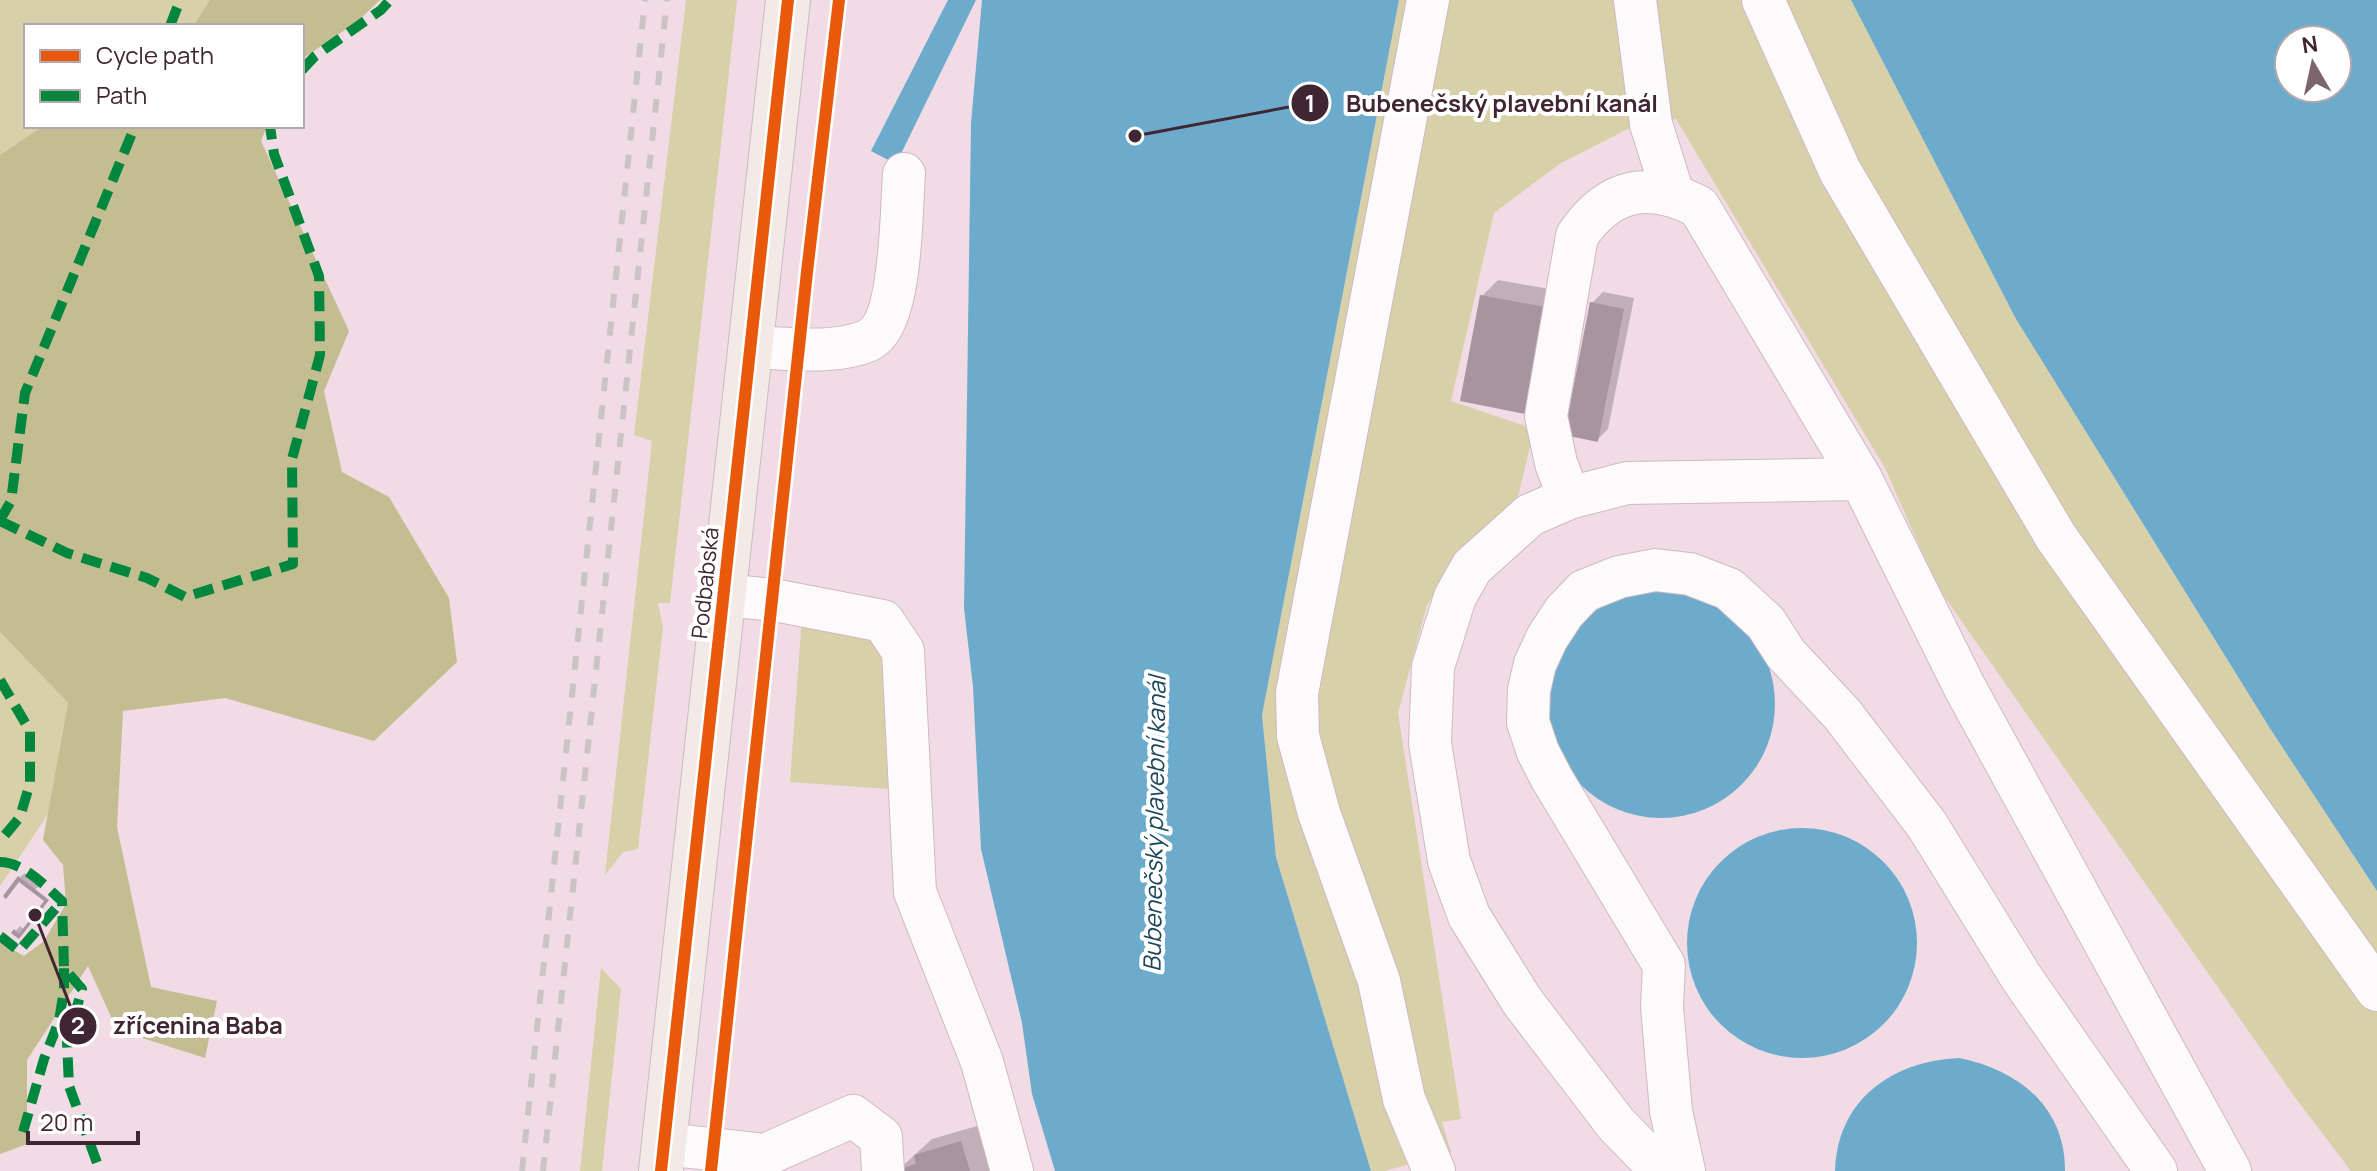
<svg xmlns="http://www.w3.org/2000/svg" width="2377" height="1171" font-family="Manrope,sans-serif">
	<rect width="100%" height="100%" fill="#f1dbe4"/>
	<g fill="#d8d0a9">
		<polygon points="0,0 210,0 193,26 26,26 26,126 43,126 0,155"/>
		<polygon points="686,0 737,0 670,603 658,603 663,627 638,849 623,852 605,875 652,441 634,435"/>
		<polygon points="1399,0 1851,0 2016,319 2271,730 2377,891 2377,1171 2351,1171 2294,1096 1937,586 1885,468 1676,119 1628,129 1561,163 1494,213 1451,401 1534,429 1515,510 1471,545 1427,605 1398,713 1461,1119 1442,1122 1451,1152 1385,1171 1371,1171 1276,857 1262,715"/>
		<polygon points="802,616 884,620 904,790 790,782"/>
		<polygon points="0,632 68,703 48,814 0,886"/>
		<polygon points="601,968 621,989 602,1171 580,1171"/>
	</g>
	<g fill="#c5bd92">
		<polygon points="210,0 380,0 358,21 302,59 302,26 193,26"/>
		<polygon points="43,126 267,126 261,141 349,331 324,391 342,472 389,497 449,598 457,662 374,741 225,698 123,711 117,827 151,987 217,1001 205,1058 117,1030 88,966 27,1060 27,1144 0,1154 0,942 24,956 44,941 66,904 63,865 43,840 68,703 0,632 0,155"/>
	</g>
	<g fill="#6dabcc" fill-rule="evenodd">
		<polygon points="948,0 976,0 896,164 871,151"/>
		<polygon points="982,0 1399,0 1262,715 1276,857 1371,1171 1055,1171 1032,1094 1022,1023 981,849 973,687 964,608 971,123"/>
		<path d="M1851,0H2377V891L2271,730L2016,319ZM2289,40H2337V88H2289Z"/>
		<circle cx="1661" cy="704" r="114"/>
		<circle cx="1802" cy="943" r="115"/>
		<path d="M1959,1058C2018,1070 2065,1106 2065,1171H1835C1837,1099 1893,1061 1959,1058Z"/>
	</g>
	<g fill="#0003">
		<polygon points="1498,280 1560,291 1540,396 1482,296"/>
		<polygon points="1603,292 1634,298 1608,429 1597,440 1592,303"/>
		<polygon points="25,873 40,885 34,891 20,877"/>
		<polygon points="20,926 25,930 19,937 14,933"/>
		<polygon points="977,1126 990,1171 897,1171 932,1139"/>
	</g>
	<g fill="#a6949f">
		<polygon points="1480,295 1545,307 1525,414 1460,401"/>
		<polygon points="1590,302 1624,309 1598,442 1564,435"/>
		<polygon points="18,876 49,900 19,939 11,933 14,929 19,934 44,901 19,882 6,899 3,896"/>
		<polygon points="961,1141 970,1171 894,1171 916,1164 914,1155"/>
	</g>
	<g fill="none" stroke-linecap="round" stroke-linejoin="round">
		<defs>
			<g id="minor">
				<polyline points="1428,0 1297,693 1298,736 1319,813 1379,981 1404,1099 1434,1171"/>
				<polyline points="1635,0 1651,124 1673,194"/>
				<polyline points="1763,0 1840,171 2056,537 2377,990"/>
				<path d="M751,347C787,348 833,355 867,341C903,326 901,210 904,174"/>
				<path d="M1569,498L1556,463L1546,416L1577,236C1609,188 1649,181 1699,207L1861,479L1965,688L2230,1171"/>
				<polyline points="724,595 774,600 883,621 903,651 915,892 982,1062 1012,1171"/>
				<polyline points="664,1144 765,1155 853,1116 881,1137 883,1171"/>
				<polyline points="1652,1161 1616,1124 1522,1001 1469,916 1449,861 1430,743 1433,667 1455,597 1472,567 1530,515 1569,498 1627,483 1861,479"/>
				<polyline points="1684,1171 1671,1111 1662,1007 1664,965 1552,779 1538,752 1528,722 1529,690 1535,664 1547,638 1564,612 1584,591 1619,577 1655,570 1690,574 1729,589 1766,623 1786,654 1842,714 1927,825 2021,977 2156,1171"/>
			</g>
			<polyline id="major" points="661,1171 788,0"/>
		</defs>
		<use href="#minor" stroke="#cfb9c2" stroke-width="44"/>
		<use href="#major" stroke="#c9bbc1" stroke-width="46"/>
		<use href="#minor" stroke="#fdfafb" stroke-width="42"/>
		<use href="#major" stroke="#f3e9e7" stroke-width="44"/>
		<g stroke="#cbc4c7" stroke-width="6" stroke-dasharray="14 14" stroke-linecap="butt">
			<polyline points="522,1171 645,0"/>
			<polyline points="543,1171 667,0"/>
		</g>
		<g stroke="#00873e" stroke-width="10" stroke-dasharray="20 10" stroke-linecap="butt">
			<polyline points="170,26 180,0"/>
			<polyline points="302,70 315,56 381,10 390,0"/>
			<polyline points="0,520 11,501 25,393 135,126"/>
			<polyline points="0,521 67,553 147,578 185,597 293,564 292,459 320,355 319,276 274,154 270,126"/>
			<polyline points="0,680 30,731 30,783 20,817 0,841"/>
			<path d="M0,862C23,862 45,886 62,901L64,968L82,989L67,1042L69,1086L100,1171"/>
			<polyline points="0,936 19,951 62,901"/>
			<polyline points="23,1132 44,1059 59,1021 64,990 64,968"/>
		</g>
		<defs>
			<g id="cycleway">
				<polyline points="661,1171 788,0"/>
				<polyline points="711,1171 807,272 839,0"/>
			</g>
		</defs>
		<use href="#cycleway" stroke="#fff" stroke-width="17"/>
		<use href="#cycleway" stroke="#e8590c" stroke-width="12"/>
	</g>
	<g text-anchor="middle" stroke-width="8" stroke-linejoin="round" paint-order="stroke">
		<g font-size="22" fill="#3f2632" stroke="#fff">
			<text transform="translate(705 583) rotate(-84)" y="8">Podbabská</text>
		</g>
		<g font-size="24" font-style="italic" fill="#1c4558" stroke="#fff">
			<text transform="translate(1155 824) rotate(-89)" y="8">Bubenečský plavební kanál</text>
		</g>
	</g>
	<path fill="none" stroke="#3f2632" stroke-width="3" d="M1135 136L1310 103M35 915L78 1026"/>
	<g fill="#3f2632" stroke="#fff" stroke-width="3">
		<circle cx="1135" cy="136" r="8"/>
		<circle cx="35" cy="915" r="8"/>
		<circle cx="1310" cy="103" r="20"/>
		<circle cx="78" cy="1026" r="20"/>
	</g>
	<g font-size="24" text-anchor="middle" font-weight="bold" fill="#fff">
		<text x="1310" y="112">1</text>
		<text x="78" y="1034">2</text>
	</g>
	<g font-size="24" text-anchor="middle" font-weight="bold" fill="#3f2632" stroke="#fff" stroke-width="8" stroke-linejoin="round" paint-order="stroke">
		<text x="1502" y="112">Bubenečský plavební kanál</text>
		<text x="198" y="1034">zřícenina Baba</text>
	</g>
	<rect x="24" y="24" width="280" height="104" fill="#ffffff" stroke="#b2a8ad" stroke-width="2"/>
	<rect x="40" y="50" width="40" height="12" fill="#e8590c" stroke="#b2a8ad" stroke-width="2"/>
	<text x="96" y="64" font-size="24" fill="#3f2632">Cycle path</text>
	<rect x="40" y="90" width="40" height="12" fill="#00873e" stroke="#b2a8ad" stroke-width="2"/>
	<text x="96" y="104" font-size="24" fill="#3f2632">Path</text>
	<g transform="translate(2313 64) rotate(351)"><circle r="38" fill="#ffffff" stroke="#b2a8ad" stroke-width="2"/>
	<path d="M0-6L14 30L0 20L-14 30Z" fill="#7d6570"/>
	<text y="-12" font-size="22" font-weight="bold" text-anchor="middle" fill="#3f2632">N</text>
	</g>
	<path d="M28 1131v12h110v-12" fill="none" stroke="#3f2632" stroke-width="4"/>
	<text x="40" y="1131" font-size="24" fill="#3f2632" stroke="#ffffff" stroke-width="6" paint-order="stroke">20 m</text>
</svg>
